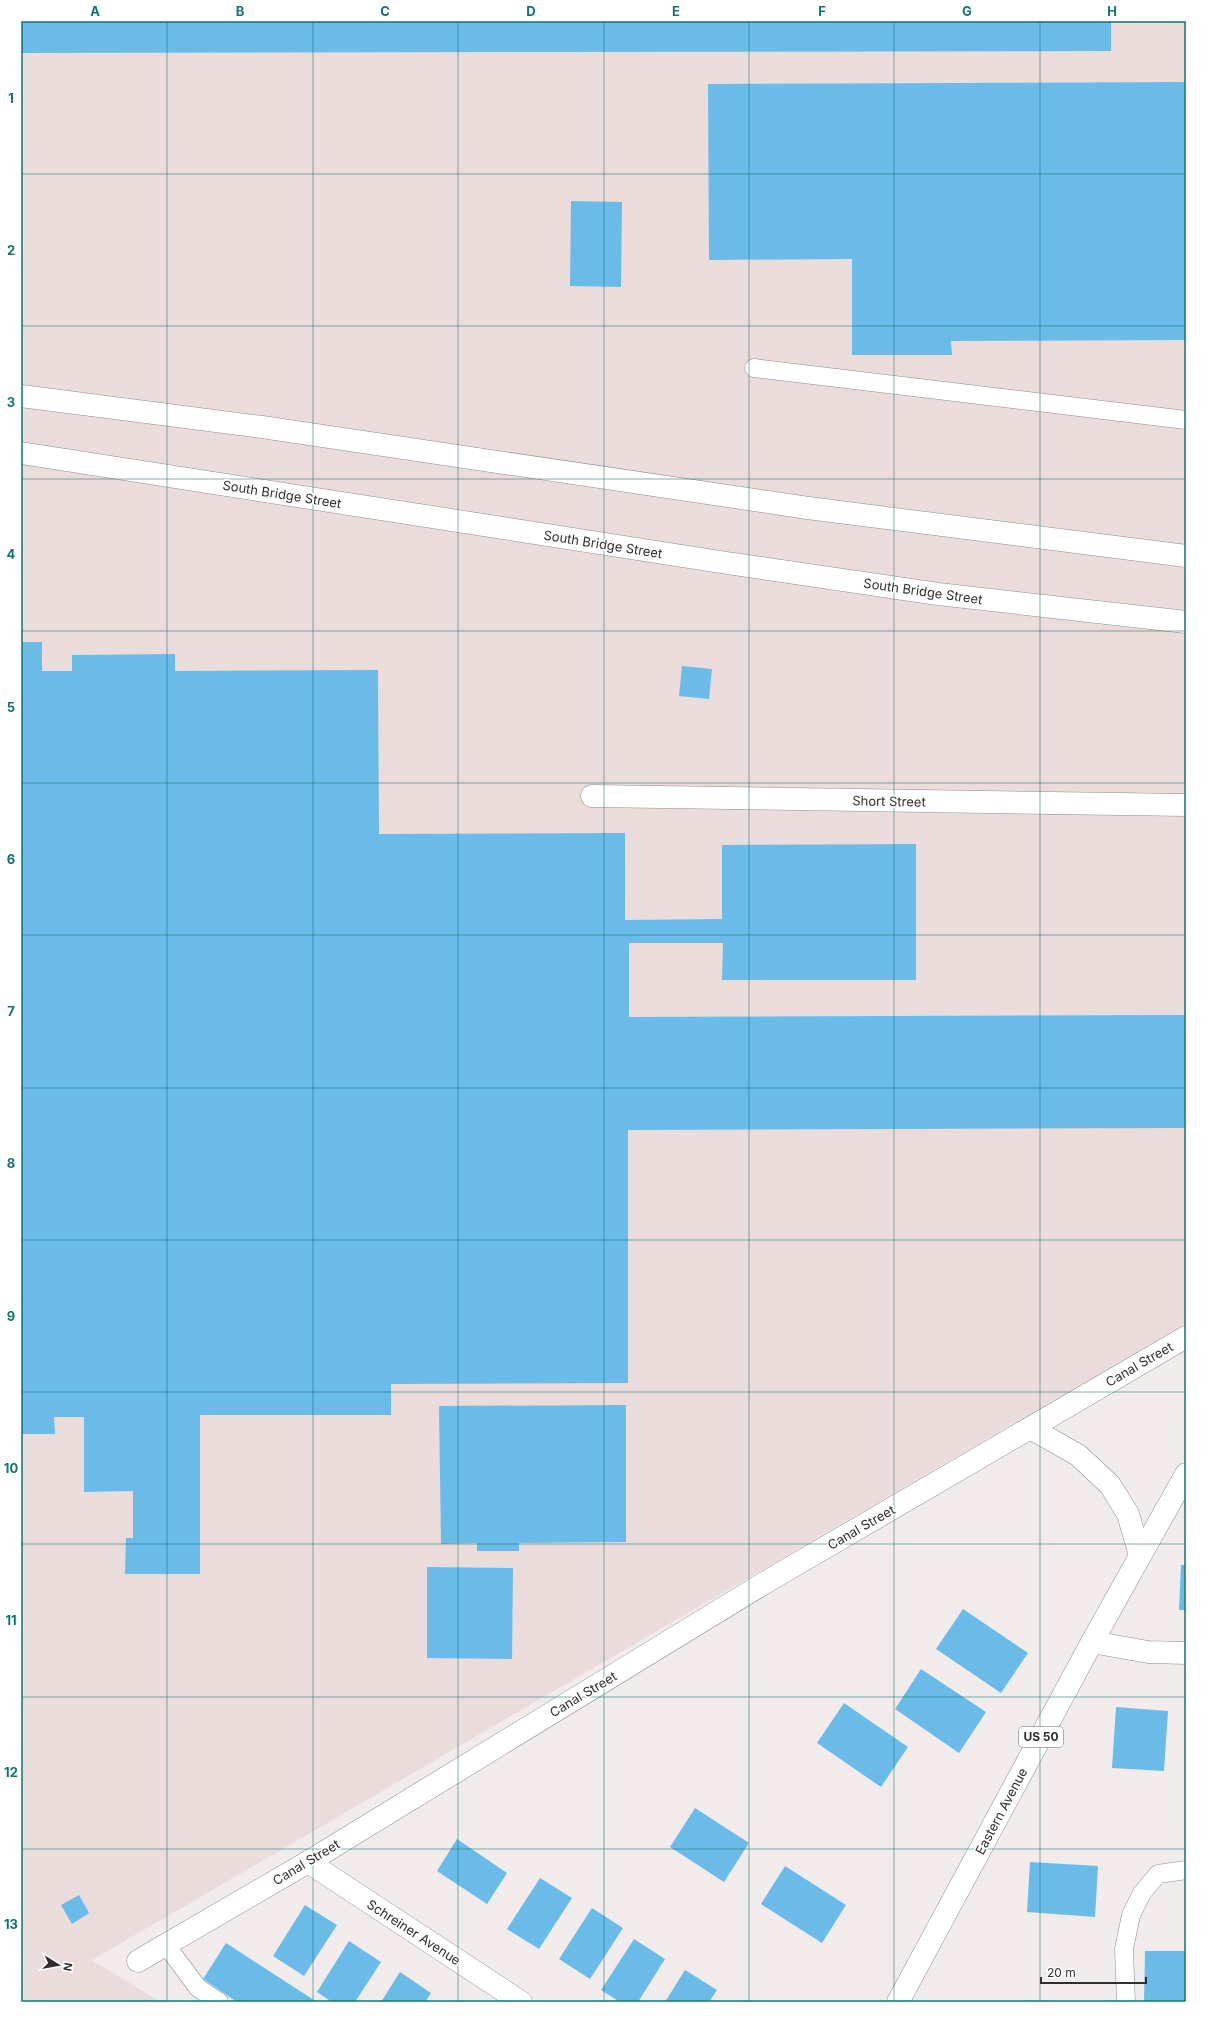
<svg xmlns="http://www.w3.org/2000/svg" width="1207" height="2023" font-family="Inter,sans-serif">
	<rect width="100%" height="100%" fill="#f1eceb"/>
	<polygon fill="#eadcdb" points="21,21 1186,21 1186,1323 92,1960 161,2002 21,2002"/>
	<g fill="#6bbbe9">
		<polygon points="21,21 1111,21 1111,51 21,53"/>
		<polygon points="1186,82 1186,340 951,341 952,355 852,355 852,259 709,260 708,84"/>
		<polygon points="571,201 622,202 621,287 570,286"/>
		<polygon points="21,642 42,642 42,671 72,671 72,655 175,654 175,671 378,670 379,834 625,833 625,920 722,919 722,845 916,844 916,980 722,980 723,943 629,943 629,1017 1186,1015 1186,1128 628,1130 628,1383 391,1384 391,1415 200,1415 200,1574 125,1574 126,1538 133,1538 133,1491 84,1492 84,1417 54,1417 55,1434 21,1434"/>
		<polygon points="682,666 712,669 709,699 679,696"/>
		<polygon points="626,1405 626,1542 519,1543 519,1551 477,1551 477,1543 441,1544 439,1406"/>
		<polygon points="1181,1565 1186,1565 1186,1610 1179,1610"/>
		<polygon points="427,1567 513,1568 512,1659 427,1658"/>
		<polygon points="963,1609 1028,1653 1001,1693 936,1649"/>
		<polygon points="921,1669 986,1712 959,1753 895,1709"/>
		<polygon points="844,1703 908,1747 881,1787 817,1743"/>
		<polygon points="1116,1707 1168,1711 1164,1771 1112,1768"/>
		<polygon points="695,1808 749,1843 724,1882 670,1847"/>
		<polygon points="457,1839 507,1873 487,1904 437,1871"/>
		<polygon points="1030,1862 1098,1866 1095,1917 1027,1912"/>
		<polygon points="785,1866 846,1905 822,1943 761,1904"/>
		<polygon points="540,1878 572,1898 539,1949 507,1929"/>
		<polygon points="79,1895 89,1913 72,1924 61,1905"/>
		<polygon points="305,1905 337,1925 304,1976 273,1956"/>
		<polygon points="592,1908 623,1928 590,1979 559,1959"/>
		<polygon points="634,1939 665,1959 638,2002 620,2002 601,1990"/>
		<polygon points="349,1941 381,1962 355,2002 332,2002 317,1992"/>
		<polygon points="226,1943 317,2002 237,2002 203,1979"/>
		<polygon points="1145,1951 1186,1951 1186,2002 1144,2002"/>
		<polygon points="685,1970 717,1990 709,2002 665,2002"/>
		<polygon points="400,1972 431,1993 425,2002 381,2002"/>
	</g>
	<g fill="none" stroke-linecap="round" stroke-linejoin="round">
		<defs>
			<g id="lane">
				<polyline points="754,368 1186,420"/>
				<polyline points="166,1945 198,1988 219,2002"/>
				<polyline points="1126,2002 1124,1949 1131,1915 1142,1893 1158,1874 1186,1870"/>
			</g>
			<g id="street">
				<polyline points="592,796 1186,805"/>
				<polyline points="1030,1428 1078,1455 1110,1485 1128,1514 1140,1555"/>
				<polyline points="1092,1642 1148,1652 1186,1653"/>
				<polyline points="308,1862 521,2002"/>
				<polyline points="138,1961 308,1862 766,1582 1186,1337"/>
			</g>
			<g id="secondary">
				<polyline points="21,396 262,427 808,508 1186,556"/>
				<polyline points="21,453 727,563 938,594 1186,622"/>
			</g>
			<polyline id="primary" points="898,2002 1092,1642 1186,1474"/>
		</defs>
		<use href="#lane" stroke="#918c8c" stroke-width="19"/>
		<use href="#street" stroke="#918c8c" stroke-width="23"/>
		<use href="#secondary" stroke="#918c8c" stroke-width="23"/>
		<use href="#primary" stroke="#918c8c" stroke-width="23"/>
		<use href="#lane" stroke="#fff" stroke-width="18"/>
		<use href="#street" stroke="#fff" stroke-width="22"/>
		<use href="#secondary" stroke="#fff" stroke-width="22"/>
		<use href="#primary" stroke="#fff" stroke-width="22"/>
	</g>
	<path fill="none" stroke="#0f766e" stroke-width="1" stroke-opacity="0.55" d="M167,21V2002M313,21V2002M458,21V2002M604,21V2002M749,21V2002M894,21V2002M1040,21V2002M21,174H1186M21,326H1186M21,479H1186M21,631H1186M21,783H1186M21,935H1186M21,1088H1186M21,1240H1186M21,1392H1186M21,1544H1186M21,1697H1186M21,1849H1186"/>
	<g text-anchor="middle" stroke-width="3" stroke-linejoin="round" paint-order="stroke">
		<rect fill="#fff" stroke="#6e6d6d" stroke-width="1" x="1019" y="1727" width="44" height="20" rx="3"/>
		<g font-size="12" font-weight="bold" fill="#302e2e">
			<text x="1041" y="1741">US 50</text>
		</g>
		<g font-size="13" fill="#302e2e" stroke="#fff">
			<text transform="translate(282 494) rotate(9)" y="5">South Bridge Street</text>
			<text transform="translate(603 544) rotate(9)" y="5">South Bridge Street</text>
			<text transform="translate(923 591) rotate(8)" y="5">South Bridge Street</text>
			<text transform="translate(889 801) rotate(1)" y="5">Short Street</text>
			<text transform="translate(1139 1364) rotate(-30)" y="5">Canal Street</text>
			<text transform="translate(861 1527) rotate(-30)" y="5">Canal Street</text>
			<text transform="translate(583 1694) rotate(-31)" y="5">Canal Street</text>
			<text transform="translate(1001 1811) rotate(-62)" y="5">Eastern Avenue</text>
			<text transform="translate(306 1862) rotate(-31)" y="5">Canal Street</text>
			<text transform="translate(414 1932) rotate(33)" y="5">Schreiner Avenue</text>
		</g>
	</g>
	<rect width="1207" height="2023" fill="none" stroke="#ffffff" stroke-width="44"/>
	<g transform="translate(58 1965) rotate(101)" stroke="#ffffff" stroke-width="3" paint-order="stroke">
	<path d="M0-3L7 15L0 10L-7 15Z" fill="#302e2e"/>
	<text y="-6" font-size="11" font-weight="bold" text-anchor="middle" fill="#302e2e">N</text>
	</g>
	<path d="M1041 1977v6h105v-6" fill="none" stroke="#302e2e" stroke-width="2"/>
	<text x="1047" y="1977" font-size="12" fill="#302e2e" stroke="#ffffff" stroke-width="3" paint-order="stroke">20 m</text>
	<rect x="22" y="22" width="1163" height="1979" fill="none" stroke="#0f766e" stroke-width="1.5"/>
	<g font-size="13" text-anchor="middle" font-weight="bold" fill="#0f766e">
		<text x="95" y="16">A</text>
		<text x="240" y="16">B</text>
		<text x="385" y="16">C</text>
		<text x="531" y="16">D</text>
		<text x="676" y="16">E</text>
		<text x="822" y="16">F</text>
		<text x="967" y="16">G</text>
		<text x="1112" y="16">H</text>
		<text x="11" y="103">1</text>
		<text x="11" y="255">2</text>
		<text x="11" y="407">3</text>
		<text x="11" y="559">4</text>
		<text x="11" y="712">5</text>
		<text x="11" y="864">6</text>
		<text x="11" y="1016">7</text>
		<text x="11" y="1168">8</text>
		<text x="11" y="1321">9</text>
		<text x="11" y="1473">10</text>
		<text x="11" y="1625">11</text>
		<text x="11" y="1777">12</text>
		<text x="11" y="1929">13</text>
	</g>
</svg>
